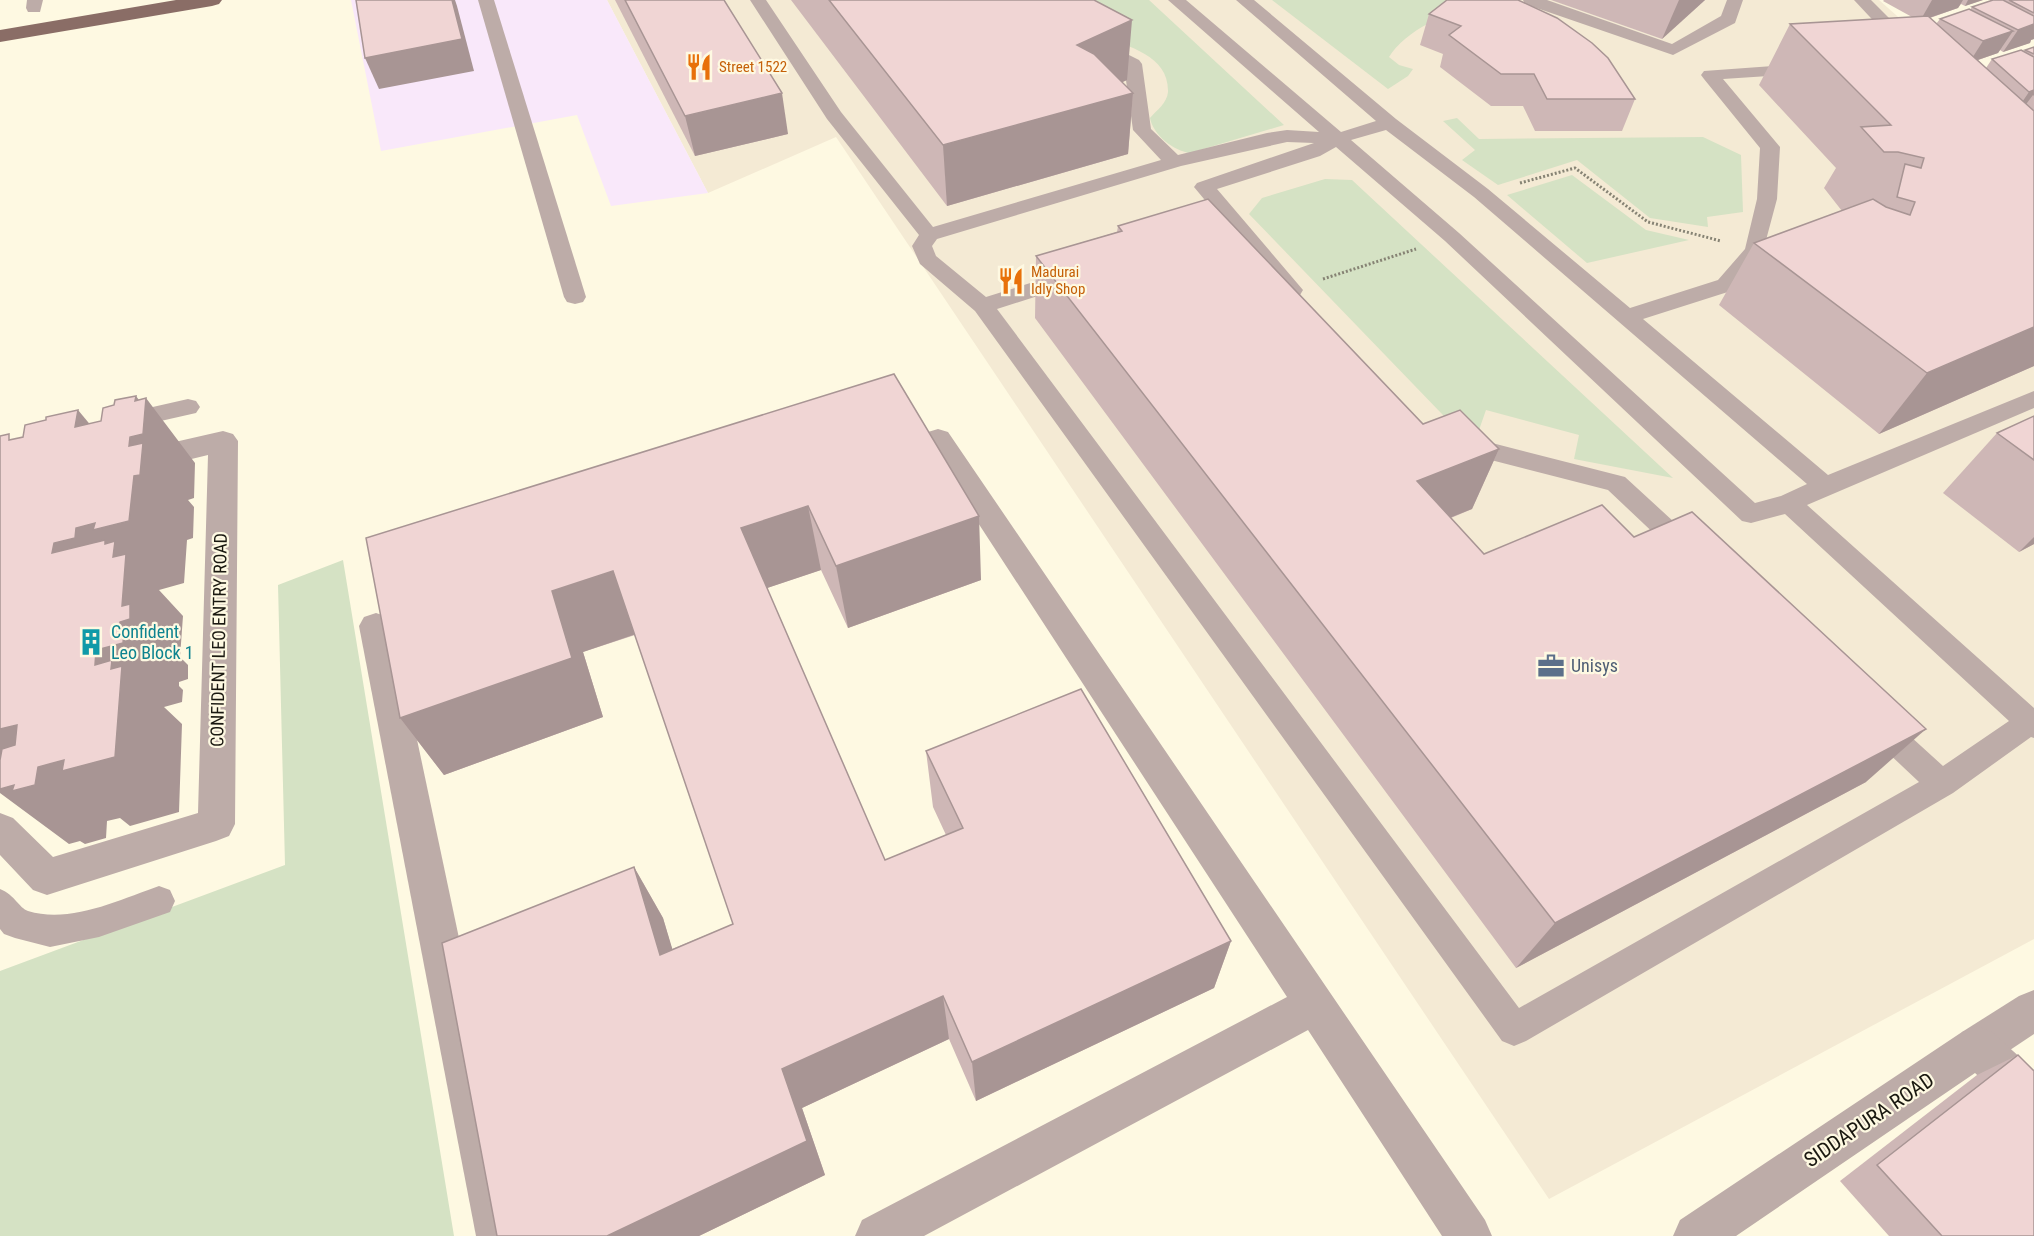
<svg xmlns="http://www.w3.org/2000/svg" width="2034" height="1236" font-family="'Roboto Condensed',sans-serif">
	<rect width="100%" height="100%" fill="#fef9e2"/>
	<polygon fill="#f4ead4" points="607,0 1879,0 2034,137 2034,939 1549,1199 836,137 708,193"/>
	<polygon fill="#f9e8fa" points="351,0 607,0 708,193 611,206 577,115 381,151"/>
	<g fill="#d5e2c4">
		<path d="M1043,0H1149L1284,125L1190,153C1174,151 1153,135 1150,118C1157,110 1167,103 1168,92C1169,55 1129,48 1103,35C1083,24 1063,12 1043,0Z"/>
		<path d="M1272,0H1475C1447,15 1406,29 1389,57L1399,65L1413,69L1408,76L1388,89Z"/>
		<polygon points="1457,118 1479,139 1703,137 1741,155 1743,212 1707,217 1708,227 1650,218 1577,160 1498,185 1462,160 1475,150 1443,121"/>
		<polygon points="1572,175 1646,230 1689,240 1587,263 1507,195"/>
		<polygon points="1325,179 1352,180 1673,478 1574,459 1579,435 1486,410 1479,430 1446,418 1441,413 1249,214 1262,198"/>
		<polygon points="343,560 454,1236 0,1236 0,971 285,865 278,585"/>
	</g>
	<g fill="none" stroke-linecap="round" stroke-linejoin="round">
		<g stroke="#868374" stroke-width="3" stroke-dasharray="2 2" stroke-linecap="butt">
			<polyline points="1520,183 1575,168 1648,222 1721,241"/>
			<polyline points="1323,279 1416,249"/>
		</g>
		<g fill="#bdaca8" fill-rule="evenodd">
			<polygon points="27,0 43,0 40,12 28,12 26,8"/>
			<polygon points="478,0 494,0 586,297 583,302 575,304 567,302 564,297"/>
			<path d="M750,0H766L841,112L933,227L1161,160L1133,130L1124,66L1091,48L1088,44L1091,40L1097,39L1139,60L1142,64L1151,129L1178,155L1267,133L1287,130L1319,132L1168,0H1186L1341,132L1376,121L1236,0H1254L1396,119L1488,189L1630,308L1718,280L1745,249L1757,199L1760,148L1704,79L1701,75L1704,71L1801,64L1807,65L1810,69L1807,73L1801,74L1723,79L1780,147L1777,199L1762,255L1734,290L1643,319L1828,475L2034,391V408L1807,505L2034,708V738L2031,737L1953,793L1526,1041L1514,1046L1502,1041L975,311L920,264L912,246L919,235L827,119ZM1386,130L1474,197L1807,484L1781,496L1755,503L1459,233L1351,140ZM1287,142L1314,143L1197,183L1194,187L1284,295L1292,297L1300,295L1303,290L1217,189L1320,156L1336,147L1445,241L1742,521L1751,523L1785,514L2009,721L1943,766L1888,716L1878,713L1868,716L1864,725L1868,734L1919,782L1519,1008L997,309L1078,283L1081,278L1078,273L1070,271L1062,273L986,297L936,256L932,246L937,239L1181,166Z"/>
			<polygon points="1523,0 1547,0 1672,44 1721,16 1727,0 1743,0 1735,23 1673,55 1525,4"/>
			<polygon points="1854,0 1871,0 1911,40 1914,44 1911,48 1899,48"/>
			<polygon points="188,399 196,401 200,407 196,413 121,430 113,428 109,422 113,416"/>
			<polygon points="1461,435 1625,477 1698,544 1702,551 1698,558 1689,561 1680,558 1608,490 1452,450 1449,444 1452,438"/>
			<path d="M159,886L170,890L175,901L170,912L99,937L50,947L15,938L4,934L0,929V889C15,895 19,908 28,911C70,924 119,900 159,886Z"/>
		</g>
		<g fill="#bdaca8" fill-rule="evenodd">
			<polygon points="938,429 948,432 1485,1220 1492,1236 1442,1236 1308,1030 924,1236 855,1236 862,1220 1287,997 928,446 923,439 928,432"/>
			<polygon points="223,431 233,434 238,441 235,824 229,836 216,841 47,895 33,890 0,855 0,813 13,818 53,857 198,813 208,455 142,471 131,468 127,460 131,452"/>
			<polygon points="376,613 388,617 393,626 522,1236 476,1236 359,626 364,617"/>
			<polygon points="2034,990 2034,1034 1992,1062 1977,1068 1962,1062 1956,1047 1962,1032 2019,996"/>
		</g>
		<polygon fill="#bdaca8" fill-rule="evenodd" points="1977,1026 1992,1032 2034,1070 2034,1120 2019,1114 1975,1073 1736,1236 1673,1236 1680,1220 1962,1032"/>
		<polygon fill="#8a6d66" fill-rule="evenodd" points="176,0 222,0 219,4 212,6 0,42 0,30"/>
	</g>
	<g fill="#ceb7b6">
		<polygon points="615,0 724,0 788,134 695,156"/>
		<polygon points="791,0 1094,0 1127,80 1122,82 1133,93 1128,154 947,206"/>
		<polygon points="1447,0 1635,99 1622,131 1535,131 1523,106 1491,106 1440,67 1443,54 1420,45 1429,14"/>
		<polygon points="1551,0 1705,0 1662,39"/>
		<polygon points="1884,0 1983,0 1965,6 1961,4 1958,8 1930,18 1936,24 1940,19 1970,10 1972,7 1993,0 2034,0 2034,39 2031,40 2030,43 2003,52 2000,50 1998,53 1978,60 1986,68 1992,59 2024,52 2025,50 2034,47 2034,366 1879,434 1719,305 1754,243 1842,211 1824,188 1836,168 1759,85 1790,24 1912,17 1883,1"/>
		<polygon points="1118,226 1423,424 1499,449 1472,509 1451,518 1484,554 1866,782 1516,968 1035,318 1036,256 1117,232"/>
		<polygon points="894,374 981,580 848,628 821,570 767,588 885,860 946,835 933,807 926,751 1231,941 1214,988 976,1101 949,1039 802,1108 825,1175 699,1236 634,867 663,918 672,949 733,924 635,635 583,652 603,717 444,775 400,718"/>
		<polygon points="2034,416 2034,544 2019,552 1943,493 1997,433"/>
		<polygon points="2018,1055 2034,1236 1889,1236 1840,1181 1977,1075"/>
	</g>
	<g fill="#a89594">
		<polygon points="452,0 455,0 457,6 474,71 379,89 365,58"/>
		<polygon points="1679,0 1705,0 1662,39"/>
		<polygon points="1932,0 1963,0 1958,8 1920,21"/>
		<polygon points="1968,0 1983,0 1965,6"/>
		<polygon points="1132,20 1127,80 1074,105 1077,45"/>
		<polygon points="2034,24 2034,39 2031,40 2030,43 2003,52 2018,30"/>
		<polygon points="2013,31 1998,53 1969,63 1983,41"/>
		<polygon points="2034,90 2034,96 2033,95 2021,111 2014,114 2029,92"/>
		<polygon points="782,93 788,134 695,156 685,116"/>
		<polygon points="1133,93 1128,154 947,206 943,145"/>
		<polygon points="2034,327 2034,366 1879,434 1927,373"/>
		<polygon points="136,396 145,408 146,398 195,463 194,498 188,500 194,507 193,538 187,540 184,583 159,590 183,616 180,657 188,665 188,679 179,682 179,686 183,690 182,702 164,707 182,724 179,812 130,826 120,818 107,821 106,838 85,844 80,841 69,844 0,793 0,729 95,665 52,553 54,543 76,528 129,446"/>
		<polygon points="78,410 132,475 75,427"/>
		<polygon points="1499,449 1472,509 1394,540 1417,481"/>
		<polygon points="808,506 821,570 758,591 741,528"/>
		<polygon points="979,516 981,580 848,628 836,566"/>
		<polygon points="2034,537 2034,544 2019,552"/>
		<polygon points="613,571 639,633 583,652 603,717 444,775 400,718 552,591"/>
		<polygon points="1926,729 1866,782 1516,968 1555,923"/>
		<polygon points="634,867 663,918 688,1001 660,955"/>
		<polygon points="1231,941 1214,988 976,1101 972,1062"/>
		<polygon points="943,996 949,1039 802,1108 825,1175 699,1236 607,1236 782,1069"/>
	</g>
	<g fill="#f0d5d4" stroke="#a89594" stroke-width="1.5">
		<polygon points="356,0 452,0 462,39 365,58"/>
		<polygon points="625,0 724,0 782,93 685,116"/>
		<polygon points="829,0 1094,0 1132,20 1077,45 1094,54 1133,93 943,145"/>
		<polygon points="1447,0 1518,0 1557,18 1592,43 1608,58 1635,99 1547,99 1534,74 1501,74 1449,35 1461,26 1429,14"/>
		<polygon points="1993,0 2003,0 2034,16 2034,24 2018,30 1972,7"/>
		<polygon points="2009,0 2034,0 2034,13"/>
		<polygon points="1969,9 2013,31 1983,41 1940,19"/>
		<polygon points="1928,16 2034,111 2034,327 1927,373 1754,243 1873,199 1886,207 1910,215 1915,202 1897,197 1905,164 1921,168 1924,158 1898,152 1884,152 1861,127 1891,125 1790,24"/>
		<polygon points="2034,47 2034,54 2025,50"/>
		<polygon points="2021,50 2034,57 2034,90 2029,92 1992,59"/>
		<polygon points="1208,199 1423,424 1460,410 1499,449 1417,481 1484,554 1602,505 1634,537 1692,512 1926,729 1555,923 1036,256 1122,231 1118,226"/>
		<polygon points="894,374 979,516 836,566 808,506 741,528 885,860 963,828 926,751 1081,689 1231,941 972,1062 943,996 782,1069 807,1141 607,1236 497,1236 442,943 634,867 660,955 733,924 613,571 552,591 572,658 400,718 366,538"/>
		<polygon points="136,396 135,401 146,398 143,434 130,437 129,446 143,443 140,475 134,476 129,521 93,530 95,523 76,528 75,538 54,543 52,553 105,540 105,544 115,541 113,557 126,554 122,606 130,604 130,619 120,622 119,631 124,630 123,643 96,650 95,665 112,660 111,669 122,666 115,757 62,771 64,760 38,767 35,785 12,791 14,785 0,789 0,760 2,749 15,745 17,725 0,729 0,436 9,434 9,440 23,437 25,425 46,420 46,417 78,410 75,427 101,421 103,408 114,405 115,400"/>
		<polygon points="2034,416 2034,460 1997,433"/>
		<polygon points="2018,1055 2034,1071 2034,1236 1942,1236 1877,1165"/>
	</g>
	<defs>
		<symbol id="restaurant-bare" viewBox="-9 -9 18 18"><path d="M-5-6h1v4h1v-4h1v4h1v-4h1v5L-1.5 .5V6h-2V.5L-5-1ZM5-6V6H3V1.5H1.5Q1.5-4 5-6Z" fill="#e8710a" stroke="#fef9e2" stroke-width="2.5" paint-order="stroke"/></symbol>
		<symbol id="building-bare" viewBox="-9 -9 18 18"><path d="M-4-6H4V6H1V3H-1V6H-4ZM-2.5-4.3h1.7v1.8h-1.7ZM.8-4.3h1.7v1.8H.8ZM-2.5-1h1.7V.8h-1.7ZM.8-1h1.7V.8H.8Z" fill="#0f9aa8" stroke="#fef9e2" stroke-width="2.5" paint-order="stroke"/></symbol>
		<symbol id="office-bare" viewBox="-9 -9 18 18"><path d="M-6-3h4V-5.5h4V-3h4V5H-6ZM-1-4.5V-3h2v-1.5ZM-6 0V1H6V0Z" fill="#5c6f8a" stroke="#fef9e2" stroke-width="2.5" paint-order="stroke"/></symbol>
	</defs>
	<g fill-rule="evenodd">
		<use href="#restaurant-bare" x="680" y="48" width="38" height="38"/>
		<use href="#restaurant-bare" x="992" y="262" width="38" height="38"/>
		<use href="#building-bare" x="72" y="623" width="38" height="38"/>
		<use href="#office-bare" x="1532" y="647" width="38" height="38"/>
	</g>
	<g text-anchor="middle" stroke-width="4.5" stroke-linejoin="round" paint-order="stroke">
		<g font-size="15" fill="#c56008" stroke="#fef9e2" text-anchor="start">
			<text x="719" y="72">Street 1522</text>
			<text x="1031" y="277">Madurai<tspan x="1031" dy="17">Idly Shop</tspan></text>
		</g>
		<g font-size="18" fill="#0d838f" stroke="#fef9e2" text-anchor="start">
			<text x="111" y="638">Confident<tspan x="111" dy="21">Leo Block 1</tspan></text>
		</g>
		<g font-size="18" fill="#1a1810" stroke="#fef9e2">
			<text transform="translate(219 640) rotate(-89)" y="6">CONFIDENT LEO ENTRY ROAD</text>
		</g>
		<g font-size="18" fill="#4e5e75" stroke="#fef9e2" text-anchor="start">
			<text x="1571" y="672">Unisys</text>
		</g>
		<g font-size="21" fill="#1a1810" stroke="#fef9e2">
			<text transform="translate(1869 1120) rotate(-34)" y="7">SIDDAPURA ROAD</text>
		</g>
	</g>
</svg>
